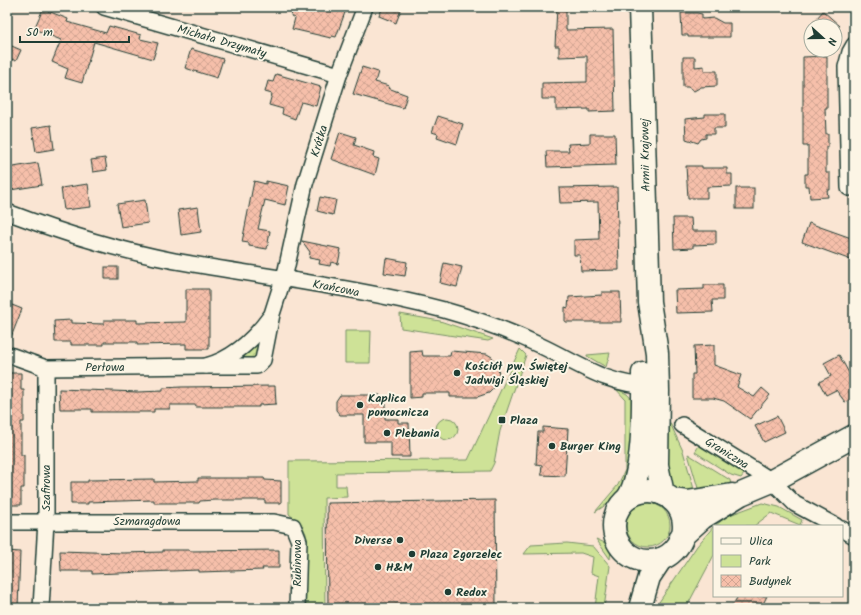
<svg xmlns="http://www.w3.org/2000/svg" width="861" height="615" font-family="Kalam,sans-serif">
	<defs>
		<pattern id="forest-crowns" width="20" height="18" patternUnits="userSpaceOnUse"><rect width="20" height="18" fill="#cee297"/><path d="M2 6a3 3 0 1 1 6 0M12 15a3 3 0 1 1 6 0" fill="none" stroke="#b0c383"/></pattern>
		<pattern id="building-cross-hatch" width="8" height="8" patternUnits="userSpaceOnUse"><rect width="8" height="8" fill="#f6bfaa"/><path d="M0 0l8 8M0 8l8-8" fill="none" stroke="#d2a593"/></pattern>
	</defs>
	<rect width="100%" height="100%" fill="#fae5d3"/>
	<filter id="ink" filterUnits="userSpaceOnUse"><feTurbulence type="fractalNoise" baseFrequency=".025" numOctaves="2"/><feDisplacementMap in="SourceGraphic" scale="8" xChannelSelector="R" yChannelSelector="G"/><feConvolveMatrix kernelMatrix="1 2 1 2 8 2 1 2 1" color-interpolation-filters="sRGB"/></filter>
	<g filter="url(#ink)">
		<g fill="#cee297" stroke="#769066">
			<polygon points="400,314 440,321 493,339 488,341 401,328"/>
			<polygon points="345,331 371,331 370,363 345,363"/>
			<polygon points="520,349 526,355 525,358 500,431 494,463 490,471 336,473 336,486 346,486 347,497 324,498 325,608 303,608 306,534 302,525 289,514 289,461 468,460"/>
			<polygon points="610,353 606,367 587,356 587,355"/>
			<polygon points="615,388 627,394 636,404 628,484 612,501 595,512 618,485 625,470 625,399"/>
			<polygon points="664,410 683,451 696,496 679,492 672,487 663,460"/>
			<circle cx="447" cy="429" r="11"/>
			<polygon points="700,444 746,471 741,478 731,475 695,452"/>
			<polygon points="688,454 730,480 731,485 700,495"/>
			<circle cx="648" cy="525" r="22"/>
			<polygon points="762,503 779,507 802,520 800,525 771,513 754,526 715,526 727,516"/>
			<polygon points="714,526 714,555 686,608 655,608 697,546"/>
			<polygon points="596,539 605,543 611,550 610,559"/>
			<polygon points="567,543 593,546 610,566 604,608 595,608 599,576 591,573 593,557 581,553 524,554 531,545"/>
		</g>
		<polygon fill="url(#forest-crowns)" stroke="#769066" points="264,337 254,364 232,362"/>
		<g fill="url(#building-cross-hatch)" stroke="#1f3d34">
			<polygon points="294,7 347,7 336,37 332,36 331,38 292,29 295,18 291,16"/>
			<polygon points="383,7 402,7 396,23 379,16"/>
			<polygon points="557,7 566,7 566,30 613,29 615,111 589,112 589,109 556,110 556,99 542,99 542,83 587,82 587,56 559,57 559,46 555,46"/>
			<polygon points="43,9 68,19 67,22 106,33 109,26 141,35 140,39 158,43 153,59 94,42 82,83 65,78 68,69 52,62 61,40 34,29"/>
			<polygon points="823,11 840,26 810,26"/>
			<polygon points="681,13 697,13 702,14 702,19 714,18 723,23 730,23 730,37 688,37 688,35 682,35"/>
			<polygon points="7,44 21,50 16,61 7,57"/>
			<polygon points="191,49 223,59 217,78 185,68"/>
			<polygon points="827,56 827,108 825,108 826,134 828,134 828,147 826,147 826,173 830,173 830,190 827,190 828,197 810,198 809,186 805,186 805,174 808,174 808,146 803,146 803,57"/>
			<polygon points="683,57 695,57 695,67 704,66 704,71 717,71 717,86 701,87 694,91 688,87 683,87"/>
			<polygon points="362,67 378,72 375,82 389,86 388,88 407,95 403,108 353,94"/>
			<polygon points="276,74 321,87 316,106 301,102 295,119 282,114 283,109 269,105 272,94 265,92 268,81 273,82"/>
			<polygon points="705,114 725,114 725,128 714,128 714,134 706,134 706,138 701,139 698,143 686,139 685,119 705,117"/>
			<polygon points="438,116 463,124 457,144 437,137 438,134 432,132"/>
			<polygon points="51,125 54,149 36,152 32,128"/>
			<polygon points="340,132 356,137 354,145 374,152 373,157 379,159 375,175 331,159"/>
			<polygon points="590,134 615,134 616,165 547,167 546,151 569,151 568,144 590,143"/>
			<polygon points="105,158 107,170 93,172 91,160"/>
			<polygon points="38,163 42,185 10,190 7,168"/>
			<polygon points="686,166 702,166 702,168 727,168 727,174 732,174 732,186 707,187 707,198 688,198"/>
			<polygon points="254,181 266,184 266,181 289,186 285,205 265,200 258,229 270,231 267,249 249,246 249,243 242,242"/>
			<polygon points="88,184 91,207 64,210 61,188"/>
			<polygon points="617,187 619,270 581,271 580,255 574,255 574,240 599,239 598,202 560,203 559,188"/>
			<rect x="736" y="188" width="18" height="21"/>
			<polygon points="320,197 336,200 333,215 317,211"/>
			<polygon points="145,200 148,223 121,227 117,204"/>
			<polygon points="198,207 201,232 181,235 178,210"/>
			<polygon points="673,218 691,218 692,231 716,231 716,244 693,245 693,248 674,249"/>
			<polygon points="809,223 854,239 854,251 851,260 802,242"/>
			<polygon points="302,241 341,249 338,264 331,262 330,266 319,264 320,260 309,258 310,252"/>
			<polygon points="386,258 407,262 405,276 384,273"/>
			<polygon points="444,263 462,267 457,287 440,283"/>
			<rect x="105" y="267" width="13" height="12"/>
			<polygon points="704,285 723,285 723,300 712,300 713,312 676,313 675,290 704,289"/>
			<polygon points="186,289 209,289 209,349 186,349 186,344 137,345 137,342 104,342 104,345 71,345 71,342 55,342 54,321 71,320 71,323 104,324 104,320 137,320 137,323 186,322"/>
			<polygon points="602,292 620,292 621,322 565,322 565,307 568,308 569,297 602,295"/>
			<polygon points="7,303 22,309 8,345 7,345"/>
			<polygon points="714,345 714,365 741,375 737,387 754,397 762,388 770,395 750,419 724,401 713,398 692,398 692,374 695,374 694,346"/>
			<polygon points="422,351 423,356 450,356 451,351 487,354 492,357 498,366 499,376 497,385 489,393 477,397 450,397 450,393 422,393 422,397 410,398 410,352"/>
			<polygon points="839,355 854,382 854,398 845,402 836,390 826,395 819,382 831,376 824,363"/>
			<polygon points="7,373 21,373 21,390 24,390 24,422 21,422 21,455 24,455 24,488 21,488 21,505 7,505"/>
			<polygon points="275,386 276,404 259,405 259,407 196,407 196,405 170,405 170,409 154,409 154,412 92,412 92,409 60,409 59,389 138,392 163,391 163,388 181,387"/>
			<polygon points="340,395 380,395 380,400 385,400 385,419 398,419 398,423 409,423 410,457 391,457 391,442 364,442 364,415 340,415 336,410 336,401"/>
			<polygon points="777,416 785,432 764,442 755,426"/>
			<polygon points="543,427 568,429 565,476 541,475 542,465 536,464 538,432 543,432"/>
			<polygon points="198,478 264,478 265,480 281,481 281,503 265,503 265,500 214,500 200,501 199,503 154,503 154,500 88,502 88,504 71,504 71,482 88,482 88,480 154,479 154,482 198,481"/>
			<polygon points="495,500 496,608 328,608 327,503"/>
			<polygon points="163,550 190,550 190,551 279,550 279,568 262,568 263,570 199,572 199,570 92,574 92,571 61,571 60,551 123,553 163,552"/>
			<polygon points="7,551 20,552 18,608 7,608"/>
			<polygon points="738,596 767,596 761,608 731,608"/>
		</g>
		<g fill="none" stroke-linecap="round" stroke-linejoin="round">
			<defs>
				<g id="street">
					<polyline points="104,7 339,75"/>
					<polyline points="854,45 850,52 846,67 849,188 854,186"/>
					<path d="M7,212C62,233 117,250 175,261C265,277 356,287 444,310C476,319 508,330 539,345C578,363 605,385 651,386"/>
					<path d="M7,354L46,368L206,366C233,359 254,339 270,317"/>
					<polyline points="206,366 257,366 263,360 272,314 286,270 305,184 339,75 365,7"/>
					<polyline points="682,425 772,481 795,504 836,526"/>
					<polyline points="7,522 274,522 293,526 299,541 297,608"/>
					<polyline points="842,529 854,536"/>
					<polyline points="41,608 46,521 46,368"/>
				</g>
				<g id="secondary">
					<polyline points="640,7 649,302 657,353 658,391 657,465 663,494"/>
					<circle cx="649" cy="526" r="35"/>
					<path d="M628,498C645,470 643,406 643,373"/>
					<polyline points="672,500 687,502 732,495"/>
					<polyline points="681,537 702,518 741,494 772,481 854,436"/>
					<polyline points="640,608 649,577 661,559"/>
				</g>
			</defs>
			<use href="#street" stroke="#1f3d34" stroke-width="18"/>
			<use href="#secondary" stroke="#1f3d34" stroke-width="25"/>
			<use href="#street" stroke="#fcf5e5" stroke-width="15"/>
			<use href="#secondary" stroke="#fcf5e5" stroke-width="22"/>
		</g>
	</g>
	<g fill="#1f3d34" stroke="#fcf5e5" stroke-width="1.5">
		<circle cx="457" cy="373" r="4"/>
		<circle cx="360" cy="405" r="4"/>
		<rect x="498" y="416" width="8" height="8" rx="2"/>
		<circle cx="387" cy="433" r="4"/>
		<circle cx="552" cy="446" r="4"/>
		<circle cx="400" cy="540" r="4"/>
		<circle cx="412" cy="554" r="4"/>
		<circle cx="378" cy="567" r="4"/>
		<circle cx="448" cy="592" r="4"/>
	</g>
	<g text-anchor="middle" stroke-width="4" stroke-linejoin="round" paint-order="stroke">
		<g font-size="12" fill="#1f3d34" stroke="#fcf5e5">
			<text transform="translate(222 41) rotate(16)" y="4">Michała Drzymały</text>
			<text transform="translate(319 141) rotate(-73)" y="4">Krótka</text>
			<text transform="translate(645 155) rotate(-91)" y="4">Armii Krajowej</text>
			<text transform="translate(336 288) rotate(11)" y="4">Krańcowa</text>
			<text x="105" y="371">Perłowa</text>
			<text transform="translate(727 453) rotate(32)" y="4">Graniczna</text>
			<text transform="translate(46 488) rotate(-90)" y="4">Szafirowa</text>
			<text x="147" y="525">Szmaragdowa</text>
			<text transform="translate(297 563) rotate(-90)" y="4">Rubinowa</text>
		</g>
		<g font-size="12" font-weight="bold" fill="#1f3d34" stroke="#fcf5e5" text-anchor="start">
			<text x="465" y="370">Kościół pw. Świętej<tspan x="465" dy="14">Jadwigi Śląskiej</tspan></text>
			<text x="368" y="402">Kaplica<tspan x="368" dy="14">pomocnicza</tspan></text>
			<text x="510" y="424">Plaza</text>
			<text x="395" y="437">Plebania</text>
			<text x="560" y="450">Burger King</text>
			<text x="392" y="544" text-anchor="end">Diverse</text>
			<text x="420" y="558">Plaza Zgorzelec</text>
			<text x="386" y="571">H&amp;M</text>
			<text x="456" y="596">Redox</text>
		</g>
	</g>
	<rect width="861" height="615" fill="none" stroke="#fcf5e5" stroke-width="24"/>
	<rect x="12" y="12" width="837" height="591" fill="none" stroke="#1f3d34" stroke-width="1.5" filter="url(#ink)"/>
	<rect x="713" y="525" width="130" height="72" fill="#fcf5e5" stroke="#a4ab9e"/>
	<rect x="721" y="538" width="20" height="6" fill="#fcf5e5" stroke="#a4ab9e"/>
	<text x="749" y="545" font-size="12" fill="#1f3d34">Ulica</text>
	<rect x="721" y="555" width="20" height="12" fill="#cee297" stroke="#a4ab9e"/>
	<text x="749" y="565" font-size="12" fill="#1f3d34">Park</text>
	<rect x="721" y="575" width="20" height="12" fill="url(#building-cross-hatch)" stroke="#a4ab9e"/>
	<text x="749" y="585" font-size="12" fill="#1f3d34">Budynek</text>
	<g transform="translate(823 38) rotate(111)"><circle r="19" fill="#fcf5e5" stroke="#a4ab9e"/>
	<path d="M0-3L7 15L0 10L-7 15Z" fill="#1f3d34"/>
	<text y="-6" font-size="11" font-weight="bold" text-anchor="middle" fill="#1f3d34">N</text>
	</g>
	<path d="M20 36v6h109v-6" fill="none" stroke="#1f3d34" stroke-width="2"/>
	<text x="26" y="36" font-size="12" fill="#1f3d34" stroke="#fcf5e5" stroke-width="3" paint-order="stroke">50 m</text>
</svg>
